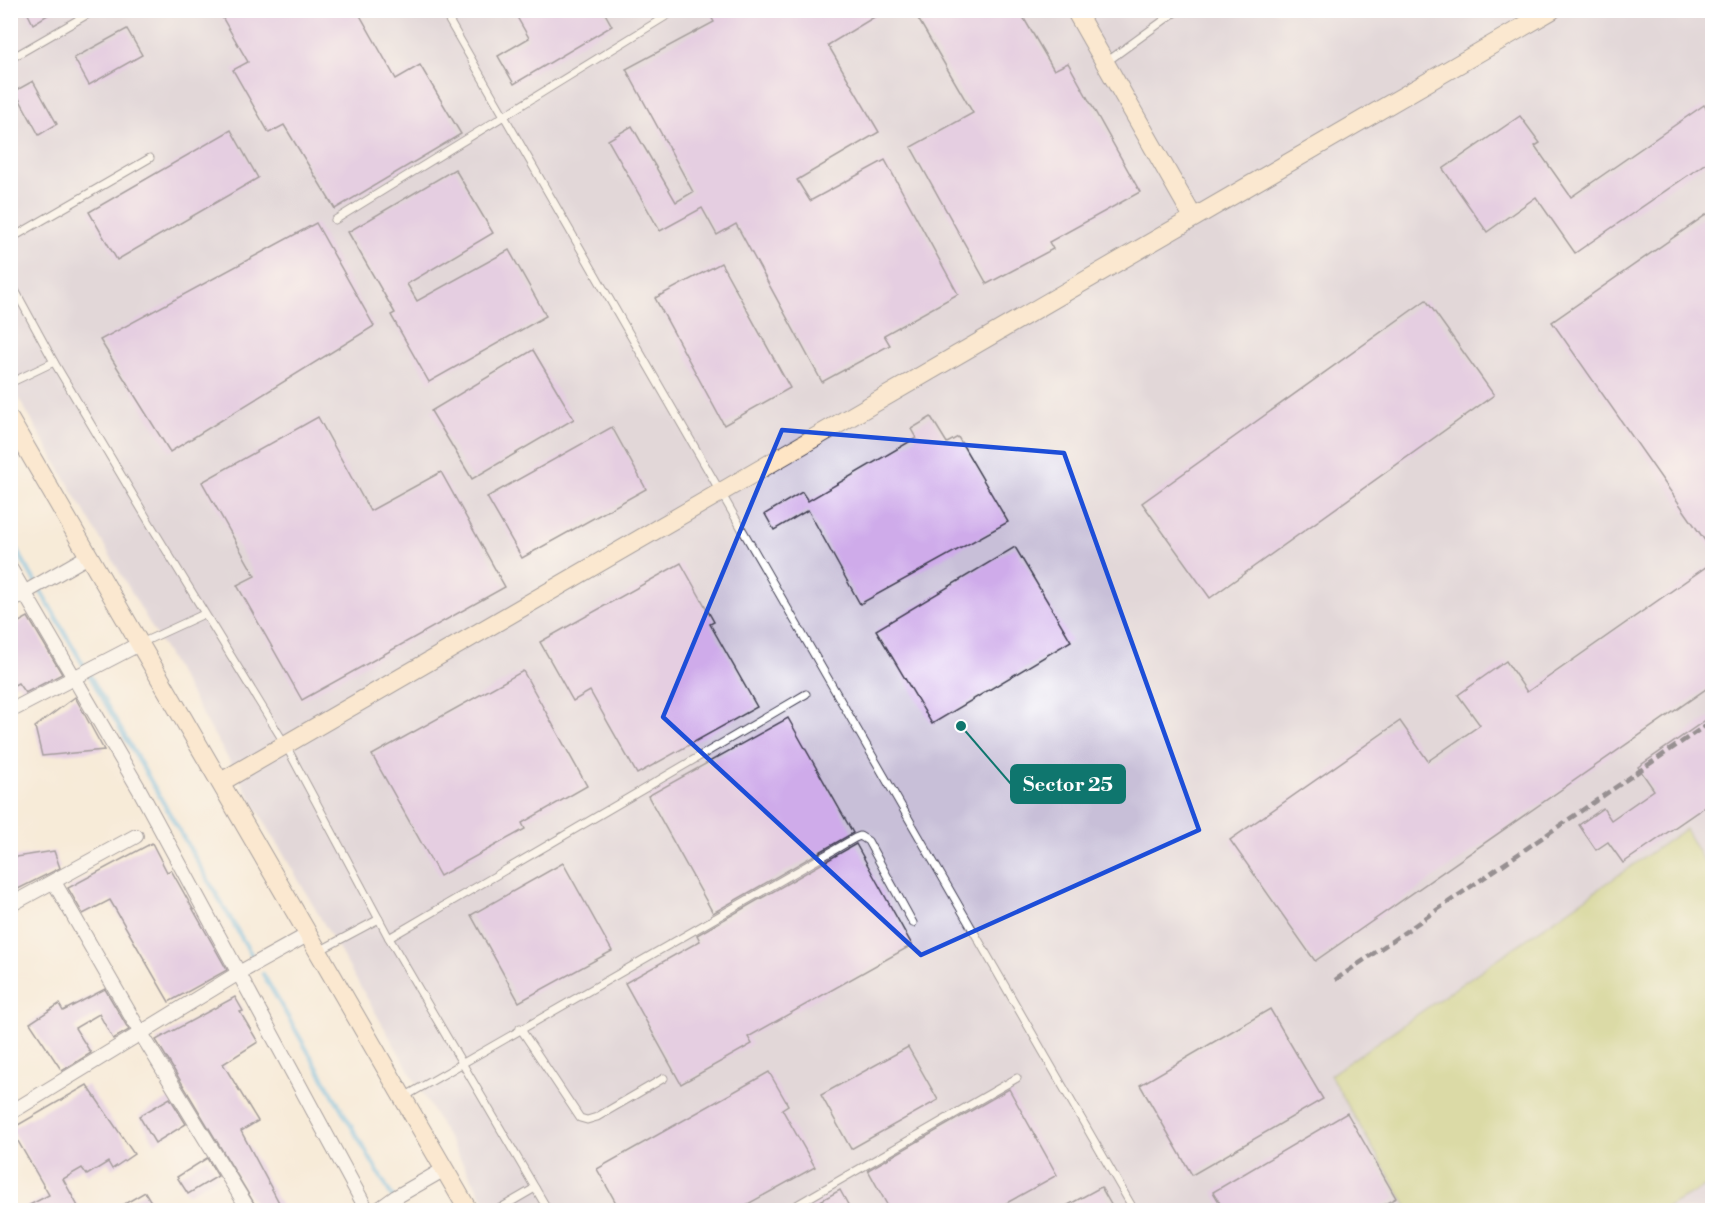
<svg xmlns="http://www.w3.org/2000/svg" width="1723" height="1221" font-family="'Libre Bodoni',serif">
	<rect width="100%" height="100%" fill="#fff"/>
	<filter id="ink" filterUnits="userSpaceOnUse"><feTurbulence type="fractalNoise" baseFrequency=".0167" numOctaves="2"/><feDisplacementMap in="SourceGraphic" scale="12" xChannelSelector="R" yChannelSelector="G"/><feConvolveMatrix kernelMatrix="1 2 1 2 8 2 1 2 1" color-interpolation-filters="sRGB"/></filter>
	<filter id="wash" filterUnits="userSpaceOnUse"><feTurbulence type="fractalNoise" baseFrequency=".008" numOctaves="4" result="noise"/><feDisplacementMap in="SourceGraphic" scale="24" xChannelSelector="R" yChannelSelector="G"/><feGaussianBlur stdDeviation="1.35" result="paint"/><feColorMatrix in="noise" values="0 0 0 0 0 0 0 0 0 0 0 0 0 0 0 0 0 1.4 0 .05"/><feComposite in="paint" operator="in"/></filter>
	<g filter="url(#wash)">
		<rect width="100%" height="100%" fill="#f7ebd8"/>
		<polygon fill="#c8bfd8" points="10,11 1712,11 1712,1210 490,1210 11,385"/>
		<polygon fill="#b8c668" stroke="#6d7452" stroke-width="1.5" points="1685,829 1712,876 1712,1183 1662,1210 1409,1210 1330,1075"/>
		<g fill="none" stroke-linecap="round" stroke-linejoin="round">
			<g stroke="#68b8e3" stroke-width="4.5">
				<polyline points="10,538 255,961"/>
				<polyline points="263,974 400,1210"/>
			</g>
		</g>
		<g id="blocks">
			<g fill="#cfabea">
				<polygon points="26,10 56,10 33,24"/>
				<polygon points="218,10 357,10 396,79 420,65 461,134 335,209 284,125 269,133 233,70 248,62"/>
				<polygon points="513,10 603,10 612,26 514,84 498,56 529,38"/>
				<polygon points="718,10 886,10 828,45 879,132 797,180 810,201 885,160 958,294 884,335 890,345 822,382 736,224 717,235 702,208 660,231 608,140 632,126 676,202 693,192 626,69 714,22 710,15"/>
				<polygon points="913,10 1019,10 1054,70 1068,63 1140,192 1049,242 1053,249 987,284 911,147 973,113"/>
				<polygon points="127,29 142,55 89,85 74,58"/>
				<polygon points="33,81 57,124 39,135 15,91"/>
				<polygon points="1704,105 1713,117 1713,158 1575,253 1536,197 1487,232 1443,169 1520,116 1540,143 1535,146 1571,197"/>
				<polygon points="231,130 258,178 117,260 89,212"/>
				<polygon points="455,169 493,233 407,284 417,301 509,250 546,316 429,382 391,315 395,313 348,232"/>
				<polygon points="1713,210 1713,552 1552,322"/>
				<polygon points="316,223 374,326 170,452 100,340"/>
				<polygon points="721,263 790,388 724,425 655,298"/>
				<polygon points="1426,300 1494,395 1210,598 1142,503"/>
				<polygon points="533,350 574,419 472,479 431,411"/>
				<polygon points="318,417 370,511 441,472 505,587 302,700 237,585 255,576 202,482"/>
				<polygon points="931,417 947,443 958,437 1008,522 860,604 808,510 774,530 765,514 802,492 808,501 916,438 911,429"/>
				<polygon points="612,427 646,489 522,558 487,497"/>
				<polygon points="1015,547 1071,641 932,724 876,630"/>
				<polygon points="1713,562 1713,684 1315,961 1230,840 1400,721 1428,761 1480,725 1458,695 1506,661 1527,692"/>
				<polygon points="681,563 714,622 710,624 757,707 637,774 590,691 573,701 540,642"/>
				<polygon points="28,617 62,674 25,693 18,683 10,687 10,627"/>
				<polygon points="523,671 587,786 522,823 525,829 440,876 372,755"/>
				<polygon points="75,697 104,750 42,756 35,727"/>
				<polygon points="1713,715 1713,801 1623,863 1608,842 1596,850 1579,825 1603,808 1611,820 1654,790 1638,767"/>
				<polygon points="788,718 853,833 713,913 648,796"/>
				<polygon points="152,843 167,872 171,870 227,970 169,1002 110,900 83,914 68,888"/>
				<polygon points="856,844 912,945 748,1037 752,1044 681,1084 625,983 700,941 697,935"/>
				<polygon points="54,851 60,868 10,893 10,858"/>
				<polygon points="563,863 612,951 519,1002 471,915"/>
				<polygon points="105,989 129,1030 113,1039 99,1014 75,1028 91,1053 62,1071 30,1023 59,1004 63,1011"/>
				<polygon points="235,997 243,1011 240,1012 258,1042 223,1064 258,1121 241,1131 283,1210 258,1210 156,1040"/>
				<polygon points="1270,1009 1323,1099 1192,1175 1140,1085"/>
				<polygon points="908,1047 938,1100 851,1149 821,1095"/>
				<polygon points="769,1072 788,1105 782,1109 815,1167 737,1210 620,1210 597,1169"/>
				<polygon points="87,1085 134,1154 112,1169 108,1162 87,1175 82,1168 63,1179 80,1210 20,1210 49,1195 11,1129"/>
				<polygon points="1009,1089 1057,1175 994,1210 890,1210 868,1170"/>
				<polygon points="170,1098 186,1124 155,1143 139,1116"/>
				<polygon points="1347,1113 1396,1198 1374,1210 1224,1210 1213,1192"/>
				<polygon points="207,1158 218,1176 188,1194 177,1177"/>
				<polygon points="1101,1187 1114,1210 1059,1210"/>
				<polygon points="840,1190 851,1210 804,1210"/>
				<polygon points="145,1192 156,1210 114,1210"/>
			</g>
		</g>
	</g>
	<g filter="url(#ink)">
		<use href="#blocks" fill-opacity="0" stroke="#424053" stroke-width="1.5"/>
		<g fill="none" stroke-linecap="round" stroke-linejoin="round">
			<defs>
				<g id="lane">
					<polyline points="443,10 1134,1210"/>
					<polyline points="10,59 95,10"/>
					<polyline points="1105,63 1178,10"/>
					<polyline points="335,220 676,10"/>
					<polyline points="10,239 150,158"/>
					<polyline points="10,281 54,362 152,527 285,744 389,938 548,1210"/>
					<polyline points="10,383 54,362"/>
					<polyline points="141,643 204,614"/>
					<polyline points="389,938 806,694"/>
					<polyline points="319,951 379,919"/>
					<polyline points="520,1028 580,1118 587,1120 597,1117 664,1078"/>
					<polyline points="404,1097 855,838 860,836 868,841 913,923"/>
					<polyline points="497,1210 535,1188"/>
					<polyline points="788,1210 1017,1078"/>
				</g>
				<g id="street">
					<polyline points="10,568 139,789 367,1210"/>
					<polyline points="10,601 90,555"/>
					<polyline points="10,711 141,643"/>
					<polyline points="54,882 142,1035 249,1210"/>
					<polyline points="10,905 136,836"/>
					<polyline points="10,1113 237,974 309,934"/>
					<polyline points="378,1210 396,1197 443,1170"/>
				</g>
				<g id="secondary">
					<polyline points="1075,10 1193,217"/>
					<polyline points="10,420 468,1210"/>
					<polyline points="221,782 1552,10"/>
				</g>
			</defs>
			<use href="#lane" stroke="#424053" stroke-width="9"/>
			<use href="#street" stroke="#424053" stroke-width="16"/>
			<use href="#secondary" stroke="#424053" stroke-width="20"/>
			<use href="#lane" stroke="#fff" stroke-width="7"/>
			<use href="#street" stroke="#fff" stroke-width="14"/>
			<use href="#secondary" stroke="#fee5c5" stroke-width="18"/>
			<polyline stroke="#22223b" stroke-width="4.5" stroke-dasharray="9 4.5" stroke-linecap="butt" points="1335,980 1712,721"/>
		</g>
	</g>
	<path d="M0 0H1723V1221H0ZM782,430L1064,453L1199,830L921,955L663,717Z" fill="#f7ebd8" fill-opacity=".55" fill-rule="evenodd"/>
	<path fill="none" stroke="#1d4ed8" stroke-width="4.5" stroke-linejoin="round" d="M782,430L1064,453L1199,830L921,955L663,717Z"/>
	<path fill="none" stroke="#0f766e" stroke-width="2" d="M961 726L1011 784"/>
	<circle fill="#0f766e" stroke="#fff" stroke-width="2" cx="961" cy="726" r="6"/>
	<rect fill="#0f766e" stroke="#0f766e" stroke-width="2" x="1011" y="765" width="114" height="38" rx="6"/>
	<g font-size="20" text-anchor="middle" font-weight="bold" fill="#fff">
		<text x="1068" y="791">Sector 25</text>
	</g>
	<rect width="1723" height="1221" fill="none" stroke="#fff" stroke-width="36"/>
</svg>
